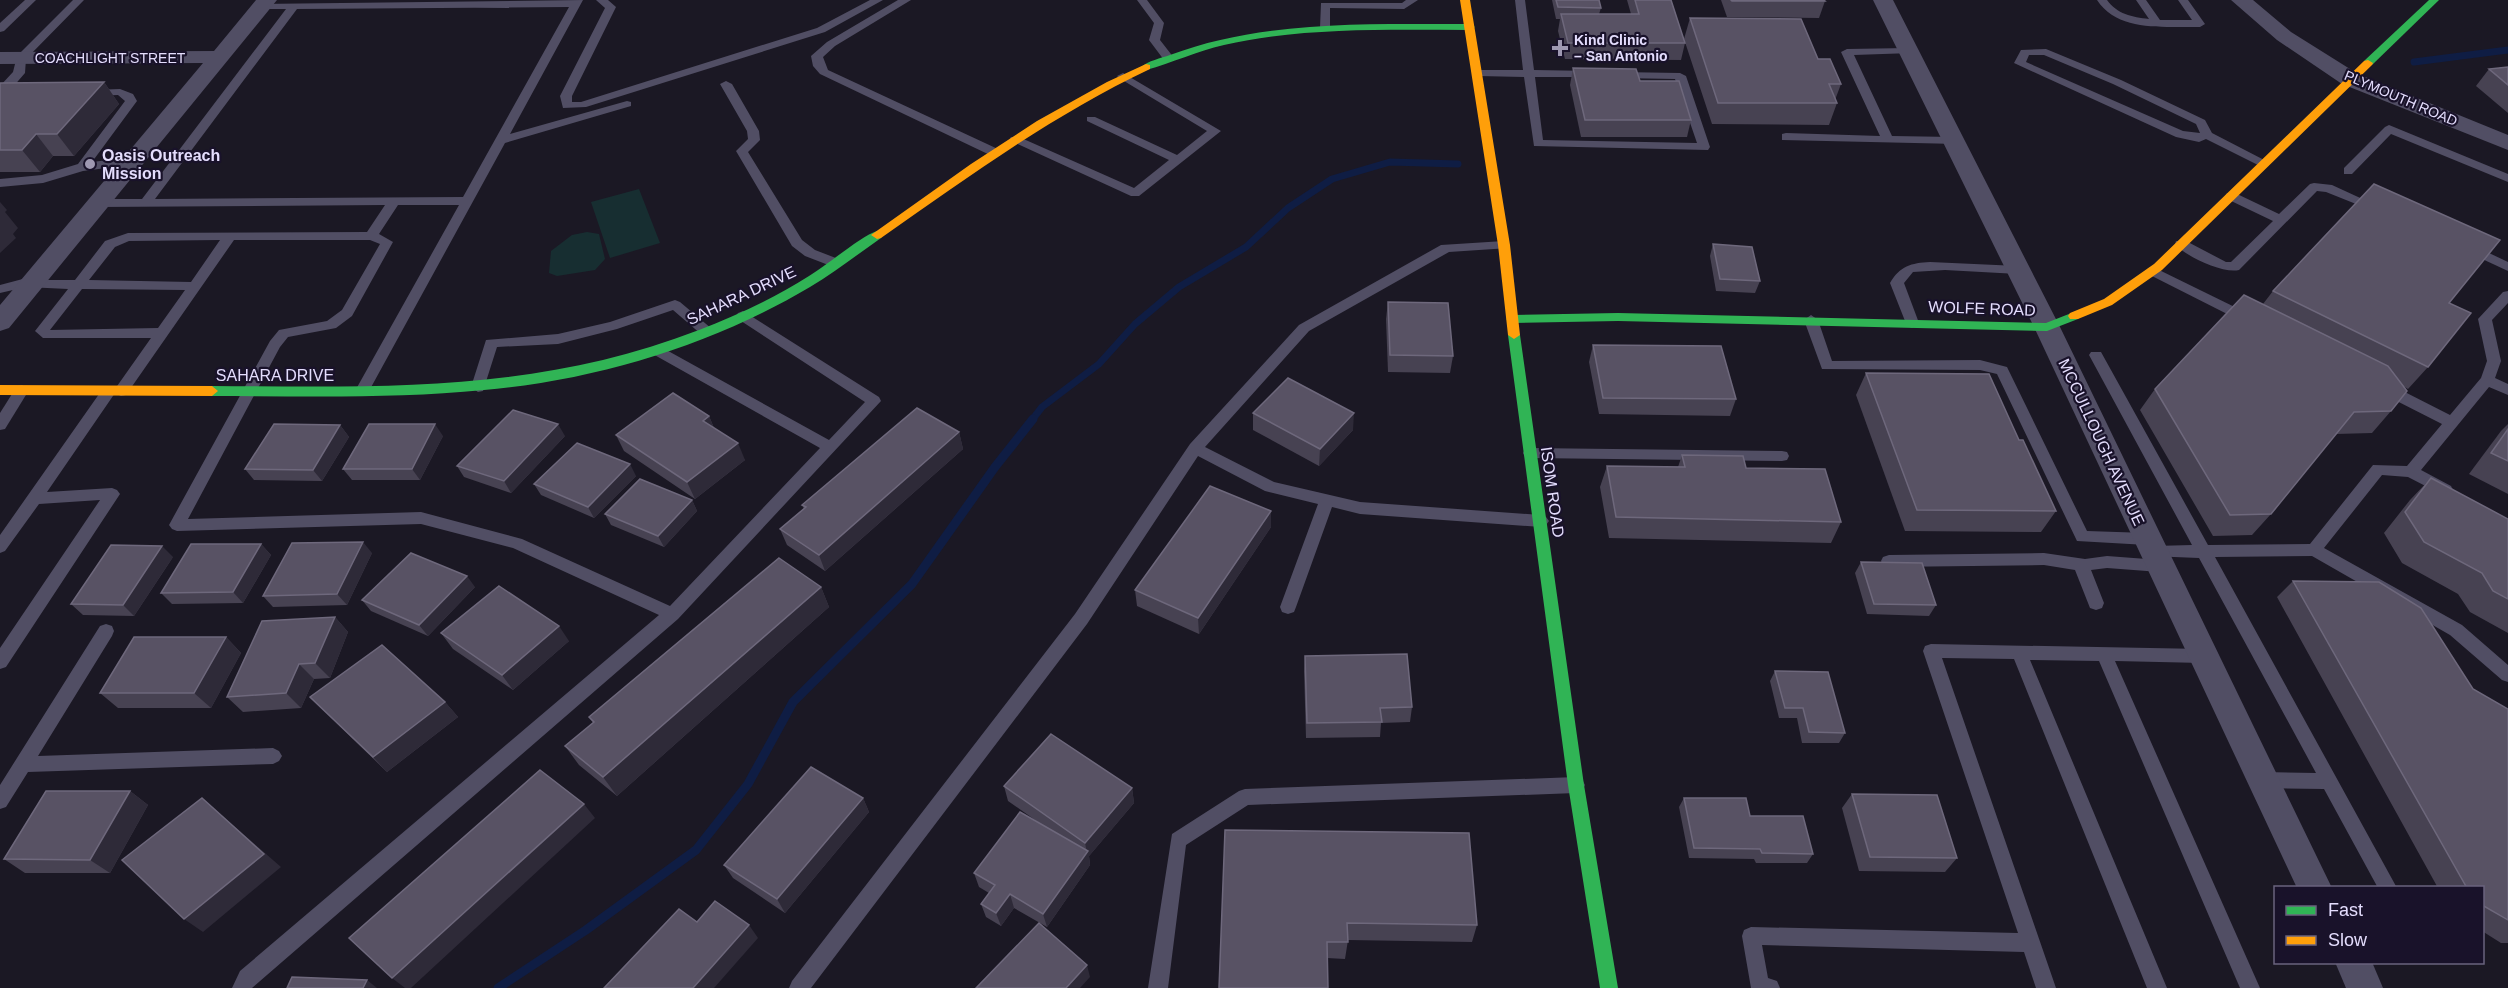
<svg xmlns="http://www.w3.org/2000/svg" width="2508" height="988" font-family="Helvetica,sans-serif">
	<rect width="100%" height="100%" fill="#1b1824"/>
	<g fill="#172e31">
		<polygon points="639,189 660,243 610,258 591,202"/>
		<polygon points="587,232 599,234 605,259 595,270 557,276 549,273 551,251 572,235"/>
	</g>
	<g fill="none" stroke-linecap="round" stroke-linejoin="round">
		<g stroke="#0f1d44" stroke-width="7">
			<polyline points="2414,62 2508,50"/>
			<polyline points="1032,420 1042,407 1099,364 1135,324 1179,287 1246,247 1288,208 1332,179 1390,162 1458,164"/>
		</g>
		<polyline stroke="#0f1d44" stroke-width="9" points="498,988 586,930 696,850 748,784 793,702 912,584 995,467 1033,419"/>
		<g fill="#514e64" fill-rule="evenodd">
			<polygon points="25,0 36,0 4,31 0,32 0,23"/>
			<polygon points="73,0 84,0 26,59 25,73 12,88 0,94 0,86 13,72 17,56"/>
			<path d="M583,0L510,134L627,101L631,102V106L505,143L369,391L362,396L355,391L459,205H398L379,234L393,242L352,316L336,328L288,337L280,347L188,519L421,512L522,539L670,606L820,448L651,353L649,350L651,347H661L829,440L865,402L738,319L736,316L738,313L743,311L879,397L881,401L678,619L252,988H232L240,971L659,615L513,548L421,524L177,531L172,529L169,525L270,341L279,330L327,321L342,310L380,244L370,240H234L126,395L121,396L115,393L47,492L112,488L117,490L120,494L6,667L0,669V648L100,500L39,504L5,551L0,553V535L104,387L109,386L115,389L151,338H43L35,331L68,289L26,287L0,293V285L34,276L40,280H75L105,241L128,233L367,232L385,205L98,207L92,203L98,199H142L286,9H262L258,8V4ZM569,7L463,197L155,199L297,9ZM220,240L191,282L89,280L115,247L129,241ZM82,289L185,290L158,328L50,330Z"/>
			<polygon points="596,0 608,0 616,7 572,96 572,102 581,102 817,28 870,0 883,0 825,32 586,107 563,108 560,96 605,8"/>
			<polygon points="898,0 911,0 835,46 823,57 828,70 1000,150 1000,156 992,156 820,74 813,66 811,56 827,42"/>
			<polygon points="1137,0 1147,0 1164,23 1160,40 1174,58 1172,60 1164,60 1149,40 1154,23"/>
			<polygon points="1406,0 1418,0 1404,9 1330,8 1330,28 1325,31 1320,28 1321,3 1402,3"/>
			<polygon points="1515,0 1525,0 1534,70 1592,71 1598,74 1592,77 1535,77 1543,140 1697,143 1675,79 1619,78 1613,75 1619,72 1680,73 1686,76 1710,147 1708,150 1534,146 1524,77 1478,76 1472,73 1478,70 1523,70"/>
			<path d="M2097,0H2107C2117,14 2132,17 2149,19L2136,0H2146L2160,20H2192L2178,0H2188L2205,24L2200,27C2165,26 2119,33 2097,0Z"/>
			<polygon points="1908,48 1914,51 1912,53 1854,55 1892,136 1954,137 1960,141 1958,144 1782,140 1782,134 1786,133 1880,136 1841,52 1847,49"/>
			<path d="M2046,49L2121,80L2205,120L2212,133L2270,163L2268,166H2260L2206,139L2199,142L2176,137L2014,63L2021,50ZM2029,55H2044L2113,84L2196,124L2200,133L2183,131L2026,62Z"/>
			<polygon points="1123,73 1221,131 1139,196 1131,196 1009,140 1011,137 1019,137 1134,188 1169,160 1087,121 1087,117 1095,117 1177,155 1207,131 1119,78 1117,76"/>
			<polygon points="726,81 732,84 759,131 760,140 748,152 802,240 815,250 841,260 842,263 841,266 831,266 805,256 792,246 736,151 748,139 747,131 720,84"/>
			<polygon points="120,89 133,94 137,101 92,162 133,157 137,158 137,164 83,171 43,183 0,187 0,179 42,175 78,164 125,101 118,95 93,96 87,93 93,90"/>
			<polygon points="2389,125 2508,174 2508,182 2391,134 2352,174 2344,174 2344,168 2385,127"/>
			<path d="M2314,183L2332,185L2382,208L2376,212L2326,192L2317,191L2239,270C2223,274 2185,256 2175,244L2176,241H2186L2226,262H2231L2273,221L2227,199L2225,196L2227,193H2235L2279,214L2310,184Z"/>
			<polygon points="1504,241 1510,245 1509,248 1449,252 1309,331 1205,447 1274,482 1360,502 1541,515 1546,517 1549,521 1546,525 1541,527 1360,514 1332,507 1296,607 1294,612 1288,614 1282,612 1280,607 1318,504 1265,491 1198,456 1087,624 811,988 789,988 792,981 1075,614 1190,444 1299,325 1441,245"/>
			<polygon points="2470,244 2508,262 2508,271 2465,251 2464,248 2465,245"/>
			<path d="M1930,262L2018,266L2024,270L2018,274L1945,270L1913,272L1904,283L1919,323L1912,328L1907,326L1890,283C1900,266 1911,263 1930,262Z"/>
			<polygon points="2153,267 2251,315 2253,318 2251,321 2241,321 2148,274 2147,271 2148,268"/>
			<polygon points="2508,291 2508,303 2492,320 2501,361 2495,378 2508,384 2508,395 2489,387 2421,470 2451,486 2453,490 2451,494 2441,494 2408,477 2382,475 2324,548 2462,625 2508,665 2508,682 2502,680 2450,635 2312,556 2215,557 2397,888 2378,888 2324,789 2262,788 2256,786 2253,780 2256,774 2262,772 2316,773 2199,558 2149,556 2146,552 2149,548 2154,546 2192,545 2089,355 2091,352 2101,352 2208,545 2310,544 2373,465 2407,466 2442,424 2381,393 2379,389 2381,385 2391,385 2450,415 2481,378 2487,361 2478,319 2503,292"/>
			<polygon points="675,300 680,302 712,329 714,332 712,335 702,335 673,310 617,329 558,344 497,347 483,391 478,392 471,387 486,340 558,334 610,322"/>
			<polygon points="1811,315 1818,320 1832,361 1980,360 2007,367 2087,531 2147,533 2152,535 2155,539 2152,543 2147,545 2077,541 1997,374 1980,370 1822,369 1804,320"/>
			<polygon points="22,385 29,390 5,429 0,430 0,413 17,386"/>
			<polygon points="1530,448 1782,451 1787,452 1789,456 1787,460 1782,461 1530,458 1525,457 1523,453 1525,449"/>
			<polygon points="2044,553 2085,559 2107,556 2160,560 2166,562 2168,566 2166,570 2160,572 2107,568 2091,570 2104,603 2102,608 2096,610 2090,608 2075,570 2044,565 1889,567 1883,565 1881,561 1883,557 1889,555"/>
			<polygon points="106,624 112,626 114,631 112,636 38,756 273,748 279,751 282,756 279,761 273,764 28,772 6,807 0,809 0,785 100,626"/>
			<polygon points="1931,644 2203,649 2209,651 2211,656 2209,661 2203,663 2115,661 2260,988 2240,988 2099,661 2030,660 2167,988 2147,988 2014,659 1942,658 2056,988 2036,988 2024,952 1762,945 1768,978 1777,981 1780,988 1751,988 1742,936 1744,930 1751,927 2018,933 1923,651 1925,646"/>
			<polygon points="1576,777 1582,779 1585,785 1582,791 1576,793 1248,805 1186,845 1168,988 1148,988 1172,834 1239,791 1245,789"/>
		</g>
		<g fill="#514e64" fill-rule="evenodd">
			<polygon points="256,0 277,0 9,328 0,331 0,305 203,63 0,64 0,52 214,51"/>
			<polygon points="1873,0 1893,0 2060,327 2332,888 2297,888 2034,327"/>
			<polygon points="2231,0 2253,0 2291,32 2358,74 2508,135 2508,150 2342,84 2277,40"/>
			<polygon points="2335,962 2372,962 2383,988 2346,988"/>
		</g>
		<g fill="#30b455" fill-rule="evenodd">
			<polygon points="2429,0 2439,0 2372,65 2364,65 2364,61"/>
			<path d="M1429,24H1470L1475,27L1470,30C1388,30 1304,27 1224,45C1197,51 1172,63 1146,70L1141,67C1148,61 1161,58 1170,55C1252,24 1343,24 1429,24Z"/>
			<path d="M877,231L883,235L881,238C858,254 835,272 810,287C712,345 597,380 484,390C394,399 303,396 212,396L206,391L212,386C383,387 536,393 699,330C737,315 775,298 809,276C826,266 861,236 877,231Z"/>
			<polygon points="2074,312 2078,313 2080,316 2078,319 2047,331 1618,321 1512,323 1506,319 1512,315 1618,313 2046,323"/>
			<polygon points="1514,331 1520,335 1584,785 1618,988 1600,988 1568,785 1508,335"/>
		</g>
		<g fill="#ff9f0a" fill-rule="evenodd">
			<polygon points="1460,0 1470,0 1510,245 1520,335 1514,339 1508,335 1498,245"/>
			<polygon points="2368,60 2373,63 2372,65 2162,270 2112,305 2078,319 2070,319 2068,316 2070,313 2104,299 2154,264 2364,61"/>
			<path d="M1146,64L1150,65V69C1053,115 968,177 881,238L877,239L871,235L971,164L1037,121L1107,82Z"/>
			<polygon points="0,385 212,386 218,391 212,396 0,395"/>
		</g>
	</g>
	<g fill="#474252">
		<polygon points="1552,0 1599,0 1601,8 1599,14 1631,14 1627,0 1671,0 1685,43 1681,60 1565,59 1558,31 1560,19 1556,19"/>
		<polygon points="1721,0 1824,0 1825,1 1819,18 1727,17"/>
		<polygon points="1690,18 1818,59 1841,84 1835,100 1837,103 1829,125 1712,124 1684,39"/>
		<polygon points="2508,67 2508,113 2476,86 2489,69"/>
		<polygon points="1573,68 1640,81 1691,120 1687,137 1581,137 1570,85"/>
		<polygon points="104,82 119,104 74,156 53,156 40,172 0,172 0,83"/>
		<polygon points="1713,244 1760,281 1755,293 1716,291 1710,256"/>
		<polygon points="2273,291 2449,303 2428,367 2408,389 2403,386 2391,411 2372,433 2336,434 2271,514 2252,535 2213,536 2140,410 2155,389 2263,304"/>
		<polygon points="1388,302 1453,356 1450,373 1388,372 1386,319"/>
		<polygon points="1593,345 1736,399 1730,416 1599,414 1589,362"/>
		<polygon points="1866,373 2019,440 2056,511 2041,532 1905,531 1856,395"/>
		<polygon points="1253,413 1353,430 1319,466 1253,430"/>
		<polygon points="709,416 714,428 745,460 695,499 624,451 616,435"/>
		<polygon points="2508,424 2508,494 2469,474 2501,431"/>
		<polygon points="340,425 349,437 322,481 254,480 245,469"/>
		<polygon points="959,432 963,449 825,571 787,545 780,529 804,509 802,505"/>
		<polygon points="443,436 420,480 352,480 343,469"/>
		<polygon points="565,436 511,493 464,477 457,466"/>
		<polygon points="1682,455 1746,468 1841,522 1831,543 1609,538 1600,487 1607,466 1678,467"/>
		<polygon points="636,476 594,518 541,495 534,484"/>
		<polygon points="2431,478 2508,519 2508,633 2470,612 2458,594 2402,563 2384,533 2410,500"/>
		<polygon points="692,500 697,511 664,547 611,525 605,514"/>
		<polygon points="1271,511 1271,527 1199,634 1137,606 1135,590"/>
		<polygon points="261,544 271,555 243,603 172,604 161,593"/>
		<polygon points="372,553 347,605 273,607 263,596"/>
		<polygon points="173,557 134,616 83,615 71,604"/>
		<polygon points="1861,562 1936,605 1929,616 1867,614 1855,573"/>
		<polygon points="2293,581 2473,689 2508,709 2508,943 2501,943 2482,931 2482,888 2438,888 2277,597"/>
		<polygon points="475,587 428,636 371,611 362,600"/>
		<polygon points="821,587 829,607 617,796 579,765 565,746 593,723 589,717"/>
		<polygon points="335,617 348,632 330,678 314,679 301,708 243,712 227,697"/>
		<polygon points="441,633 569,641 513,690 453,649"/>
		<polygon points="226,637 241,653 211,708 118,708 100,693"/>
		<polygon points="1305,656 1412,707 1410,722 1381,723 1380,737 1306,738 1304,671"/>
		<polygon points="1775,671 1845,733 1839,743 1802,743 1797,718 1779,718 1770,681"/>
		<polygon points="310,697 445,702 458,717 387,772"/>
		<polygon points="1004,786 1132,788 1134,803 1089,856 1090,865 1047,927 1014,908 1001,926 986,917 981,904 989,893 979,887 974,873 1045,827 1008,801"/>
		<polygon points="130,791 148,805 110,873 25,873 4,859"/>
		<polygon points="1852,794 1957,858 1945,872 1859,871 1842,808"/>
		<polygon points="863,798 869,812 785,913 733,878 724,865"/>
		<polygon points="1684,798 1750,816 1813,854 1807,863 1756,863 1754,859 1689,858 1679,807"/>
		<polygon points="1225,830 1477,925 1472,942 1348,940 1345,959 1327,958"/>
	</g>
	<g fill="#2e2a38">
		<polygon points="104,82 119,104 74,156 57,134"/>
		<polygon points="36,134 53,156 40,172 22,150"/>
		<polygon points="0,202 7,210 5,212 18,228 13,234 16,238 0,253"/>
		<polygon points="1354,413 1353,430 1319,466 1320,449"/>
		<polygon points="709,416 716,433 703,421"/>
		<polygon points="435,424 443,436 420,480 412,469"/>
		<polygon points="558,424 565,436 511,493 504,481"/>
		<polygon points="340,425 349,437 322,481 313,470"/>
		<polygon points="959,432 963,449 825,571 819,555"/>
		<polygon points="738,443 745,460 695,499 687,482"/>
		<polygon points="630,464 636,476 594,518 588,507"/>
		<polygon points="692,500 697,511 664,547 658,536"/>
		<polygon points="1271,511 1271,527 1199,634 1198,618"/>
		<polygon points="363,542 372,553 347,605 337,594"/>
		<polygon points="261,544 271,555 243,603 233,592"/>
		<polygon points="162,546 173,557 134,616 123,605"/>
		<polygon points="467,576 475,587 428,636 419,625"/>
		<polygon points="821,587 829,607 617,796 603,777"/>
		<polygon points="335,617 348,632 330,678 315,663"/>
		<polygon points="559,626 569,641 513,690 502,675"/>
		<polygon points="226,637 241,653 211,708 194,693"/>
		<polygon points="299,664 314,679 301,708 286,693"/>
		<polygon points="445,702 458,717 387,772 373,757"/>
		<polygon points="1132,788 1134,803 1089,856 1090,865 1047,927 1043,914 1087,853 1085,843"/>
		<polygon points="130,791 148,805 110,873 90,860"/>
		<polygon points="202,798 281,867 203,932 184,919"/>
		<polygon points="863,798 869,812 785,913 777,899"/>
		<polygon points="584,804 595,818 411,988 405,988 392,978"/>
		<polygon points="1010,894 1014,908 1001,926 996,913"/>
		<polygon points="749,925 758,938 714,988 693,988"/>
		<polygon points="1087,965 1090,977 1080,988 1066,988"/>
		<polygon points="367,980 377,988 363,988"/>
	</g>
	<g fill="#585264" stroke="#6e687c" stroke-width="1.5">
		<polygon points="1556,0 1599,0 1601,8 1558,7"/>
		<polygon points="1635,0 1671,0 1685,43 1568,43 1561,14 1639,14"/>
		<polygon points="1731,0 1824,0 1825,1 1732,1"/>
		<polygon points="1690,18 1801,19 1818,59 1830,59 1841,84 1829,84 1837,103 1718,103"/>
		<polygon points="2508,67 2508,85 2489,69"/>
		<polygon points="1573,68 1636,69 1640,81 1679,81 1691,120 1585,120"/>
		<polygon points="104,82 57,134 36,134 22,150 0,150 0,83"/>
		<polygon points="2374,184 2500,240 2449,303 2471,313 2428,367 2273,291"/>
		<polygon points="1713,244 1752,247 1760,281 1720,279"/>
		<polygon points="2244,295 2388,366 2407,391 2391,411 2354,412 2271,514 2230,515 2155,389"/>
		<polygon points="1388,302 1448,303 1453,356 1390,355"/>
		<polygon points="1593,345 1721,346 1736,399 1603,398"/>
		<polygon points="1866,373 1989,374 2019,440 2023,440 2056,511 1917,510"/>
		<polygon points="1288,378 1354,413 1320,449 1253,413"/>
		<polygon points="673,393 709,416 703,421 738,443 687,482 616,435"/>
		<polygon points="917,408 959,432 819,555 780,529 806,507 802,505"/>
		<polygon points="513,410 558,424 504,481 457,466"/>
		<polygon points="274,424 340,425 313,470 245,469"/>
		<polygon points="369,424 435,424 412,469 343,469"/>
		<polygon points="2508,429 2508,461 2491,453"/>
		<polygon points="577,443 630,464 588,507 534,484"/>
		<polygon points="1682,455 1743,456 1746,468 1825,469 1841,522 1616,517 1607,466 1685,467"/>
		<polygon points="2431,478 2508,519 2508,599 2493,591 2482,573 2424,542 2405,512"/>
		<polygon points="640,479 692,500 658,536 605,514"/>
		<polygon points="1210,486 1271,511 1198,618 1135,590"/>
		<polygon points="363,542 337,594 263,596 292,543"/>
		<polygon points="191,544 261,544 233,592 161,593"/>
		<polygon points="111,545 162,546 123,605 71,604"/>
		<polygon points="411,553 467,576 419,625 362,600"/>
		<polygon points="779,558 821,587 603,777 565,746 594,722 589,717"/>
		<polygon points="1861,562 1922,563 1936,605 1874,604"/>
		<polygon points="2293,581 2379,582 2421,608 2473,689 2508,709 2508,920 2482,905 2482,888 2467,888"/>
		<polygon points="499,586 559,626 502,675 441,633"/>
		<polygon points="335,617 315,663 299,664 286,693 227,697 262,621"/>
		<polygon points="134,637 226,637 194,693 100,693"/>
		<polygon points="382,645 445,702 373,757 310,697"/>
		<polygon points="1407,654 1412,707 1380,708 1382,722 1307,723 1305,656"/>
		<polygon points="1775,671 1828,672 1845,733 1809,732 1803,708 1785,708"/>
		<polygon points="1051,734 1132,788 1085,843 1004,786"/>
		<polygon points="811,767 863,798 777,899 724,865"/>
		<polygon points="540,770 584,804 392,978 349,938"/>
		<polygon points="46,791 130,791 90,860 4,859"/>
		<polygon points="1852,794 1937,795 1957,858 1870,857"/>
		<polygon points="202,798 264,854 184,919 122,860"/>
		<polygon points="1684,798 1746,798 1750,816 1803,816 1813,854 1762,853 1760,849 1694,848"/>
		<polygon points="1020,812 1088,851 1043,914 1010,894 996,913 981,904 995,885 974,873"/>
		<polygon points="1225,830 1469,833 1477,925 1347,923 1348,942 1327,942 1328,988 1219,988"/>
		<polygon points="715,901 749,925 693,988 604,988 679,909 697,922"/>
		<polygon points="1039,923 1087,965 1066,988 976,988"/>
		<polygon points="292,977 367,980 363,988 287,988"/>
	</g>
	<g fill="#9e98b1" stroke="#19122a" stroke-width="2">
		<path d="M1557 39h6v6h6v6h-6v6h-6v-6h-6v-6h6z"/>
		<circle cx="90" cy="164" r="6"/>
	</g>
	<g text-anchor="middle" stroke-width="4.5" stroke-linejoin="round" paint-order="stroke">
		<g font-size="14" font-weight="bold" fill="#e4ddfd" stroke="#19122a" text-anchor="start">
			<text x="1574" y="45">Kind Clinic<tspan x="1574" dy="16">– San Antonio</tspan></text>
		</g>
		<g font-size="14" fill="#e4ddfd" stroke="#19122a">
			<text x="110" y="63">COACHLIGHT STREET</text>
			<text transform="translate(2401 98) rotate(23)" y="5">PLYMOUTH ROAD</text>
		</g>
		<g font-size="16" font-weight="bold" fill="#e4ddfd" stroke="#19122a" text-anchor="start">
			<text x="102" y="161">Oasis Outreach<tspan x="102" dy="18">Mission</tspan></text>
		</g>
		<g font-size="16" fill="#e4ddfd" stroke="#19122a">
			<text transform="translate(741 295) rotate(-25)" y="6">SAHARA DRIVE</text>
			<text transform="translate(1982 308) rotate(2)" y="6">WOLFE ROAD</text>
			<text x="275" y="381">SAHARA DRIVE</text>
			<text transform="translate(2102 442) rotate(65)" y="6">MCCULLOUGH AVENUE</text>
			<text transform="translate(1553 492) rotate(82)" y="6">ISOM ROAD</text>
		</g>
	</g>
	<rect x="2274" y="886" width="210" height="78" fill="#19122a" stroke="#6a637e" stroke-width="1.5"/>
	<rect x="2286" y="906" width="30" height="9" fill="#30b455" stroke="#6a637e" stroke-width="1.5"/>
	<text x="2328" y="916" font-size="18" fill="#e4ddfd">Fast</text>
	<rect x="2286" y="936" width="30" height="9" fill="#ff9f0a" stroke="#6a637e" stroke-width="1.5"/>
	<text x="2328" y="946" font-size="18" fill="#e4ddfd">Slow</text>
</svg>
